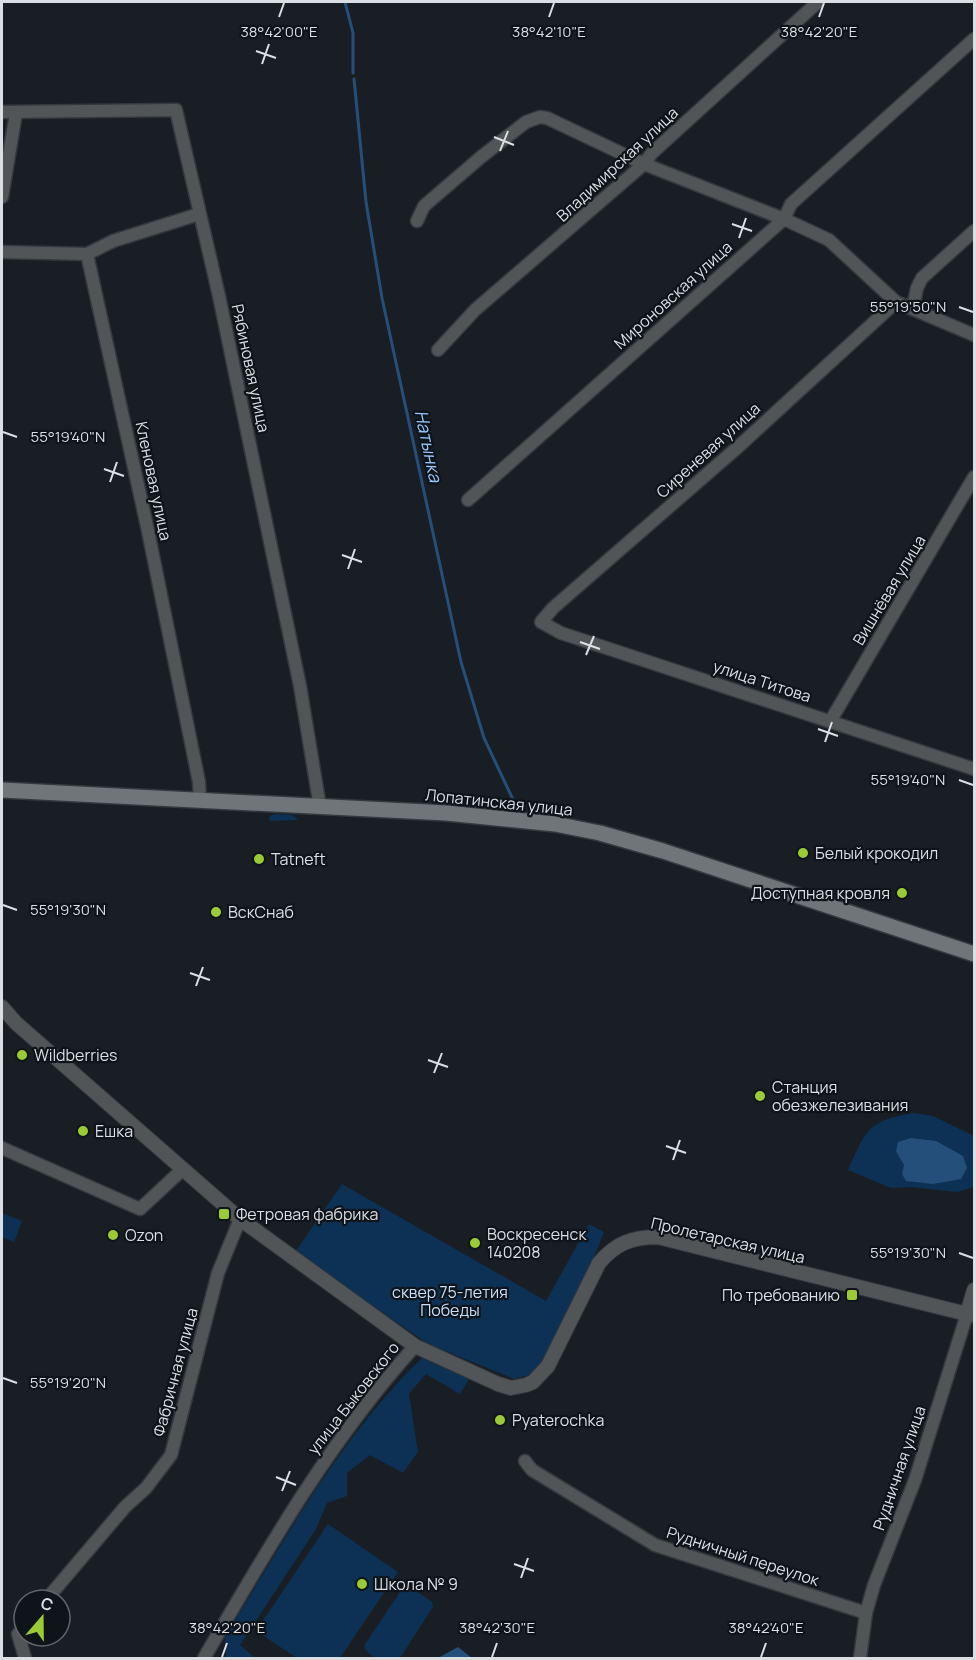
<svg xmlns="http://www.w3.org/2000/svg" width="976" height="1660" font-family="Manrope,sans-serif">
	<rect width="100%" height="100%" fill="#181e24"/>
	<g fill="#0c3154">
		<polygon points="274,814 293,815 298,820 270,821 269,817"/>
		<path d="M914,1113L933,1116L974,1136V1187L957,1192L910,1187L891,1188L848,1170C867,1129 867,1121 914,1113Z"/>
		<polygon points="342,1184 546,1301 589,1224 604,1232 576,1303 540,1372 514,1379 428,1344 295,1252"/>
		<polygon points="2,1213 22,1221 14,1242 2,1237"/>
		<path d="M422,1358L469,1379L460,1394L426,1374L409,1394L418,1452L403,1473L370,1455L347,1473V1496L327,1503L316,1529L240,1645L255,1658H226L225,1637C284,1541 340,1437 422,1358Z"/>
		<polygon points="328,1524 398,1572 340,1658 297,1658 256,1631"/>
		<path d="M404,1586H409L432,1602L433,1607L400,1658C386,1659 368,1660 364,1646Z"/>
	</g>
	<g fill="#254f7b">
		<polygon points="911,1138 936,1141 963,1156 967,1168 961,1179 933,1184 906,1181 902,1174 904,1165 896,1151 898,1142"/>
		<polygon points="458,1647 472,1658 438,1658"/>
	</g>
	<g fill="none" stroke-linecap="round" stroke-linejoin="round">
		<g stroke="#254f7b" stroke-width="3">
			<polyline points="345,2 353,33 353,73"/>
			<polyline points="354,79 366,202 382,298 461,662 484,738 517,808"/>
		</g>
		<defs>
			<g id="minor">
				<polyline points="2,112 176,110 219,296 300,686 320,807"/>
				<polyline points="2,197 16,113"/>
				<polyline points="417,221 424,206 481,157 526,122 540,117 547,118 644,164 784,219 829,240 896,302 974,335"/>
				<polyline points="2,252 87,254 148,531 199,782 200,800"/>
				<polyline points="87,254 113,241 199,214"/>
				<polyline points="896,302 738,447 553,608 541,622 561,633 974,769"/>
				<polyline points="913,308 917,288 922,278 974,231"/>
				<polyline points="438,350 475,310 644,164 652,153 818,2"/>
				<polyline points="468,500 784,219 791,204 974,39"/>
				<polyline points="831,720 974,477"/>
				<polyline points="2,1148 140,1209 183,1169"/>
				<polyline points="525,1461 532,1470 655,1545 866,1613"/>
				<polyline points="46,1600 125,1507 146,1488 171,1455 218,1273 240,1219"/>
				<polyline points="24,1626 18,1634 25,1658"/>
				<path d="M204,1658C267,1550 330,1440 415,1346"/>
				<polyline points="860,1658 866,1613 874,1585 915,1480 967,1314 974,1316"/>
			</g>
			<path id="tertiary" d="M2,1007L16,1023L240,1219L415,1346L498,1384L511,1388L526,1385L533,1382L548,1366L599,1263C616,1243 632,1237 658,1237L967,1314L974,1290"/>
			<polyline id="secondary" points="2,790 446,813 555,824 600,833 663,851 974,954"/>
		</defs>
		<use href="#minor" stroke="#33393f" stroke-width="15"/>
		<use href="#tertiary" stroke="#33393f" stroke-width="16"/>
		<use href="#secondary" stroke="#33393f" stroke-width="18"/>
		<use href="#minor" stroke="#525558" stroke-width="12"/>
		<use href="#tertiary" stroke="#525558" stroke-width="14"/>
		<use href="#secondary" stroke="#70757a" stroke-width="15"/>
	</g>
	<path fill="none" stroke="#dbdfe3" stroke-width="2" d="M279,17L284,3M549,17L554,3M819,17L824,3M256,51L276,58M262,64L269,44M494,137L514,145M500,151L508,131M732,224L752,231M739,238L746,218M959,307L973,312M3,432L17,437M104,469L124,476M110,482L117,462M342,555L362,562M348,569L355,549M580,642L600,649M586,655L594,636M818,729L838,736M825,742L832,722M959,780L973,785M3,905L17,910M190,973L210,980M196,986L203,967M428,1060L448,1067M434,1073L442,1053M666,1146L686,1153M673,1160L680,1140M959,1253L973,1258M3,1378L17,1383M276,1477L296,1485M282,1491L290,1471M514,1564L534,1571M521,1578L528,1558M222,1657L227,1643M492,1657L497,1643M761,1657L766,1643"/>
	<g fill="#9acb34" stroke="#0f141a" stroke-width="2">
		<circle cx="803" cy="853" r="6"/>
		<circle cx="259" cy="859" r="6"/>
		<circle cx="902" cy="893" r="6"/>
		<circle cx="216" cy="912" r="6"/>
		<circle cx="22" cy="1055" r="6"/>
		<circle cx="760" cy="1096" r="6"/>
		<circle cx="83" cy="1131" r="6"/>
		<rect x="218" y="1208" width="12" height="12" rx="3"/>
		<circle cx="113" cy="1235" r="6"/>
		<circle cx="475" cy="1243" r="6"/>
		<rect x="846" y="1289" width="12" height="12" rx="3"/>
		<circle cx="500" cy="1420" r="6"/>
		<circle cx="362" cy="1584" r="6"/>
	</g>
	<g text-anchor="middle" stroke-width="4.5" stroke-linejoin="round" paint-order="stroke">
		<g font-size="16" fill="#dbdfe3" stroke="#0f141a">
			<text transform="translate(617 164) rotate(-43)" y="6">Владимирская улица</text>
			<text transform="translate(673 295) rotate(-42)" y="6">Мироновская улица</text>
			<text transform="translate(251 368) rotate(78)" y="6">Рябиновая улица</text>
			<text transform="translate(708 450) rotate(-42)" y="6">Сиреневая улица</text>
			<text transform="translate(154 481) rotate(78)" y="6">Кленовая улица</text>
			<text transform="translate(889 590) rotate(-59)" y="6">Вишнёвая улица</text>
			<text transform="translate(762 681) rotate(18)" y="6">улица Титова</text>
			<text transform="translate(499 802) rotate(6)" y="6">Лопатинская улица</text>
			<text transform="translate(728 1240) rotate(13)" y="6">Пролетарская улица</text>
			<text transform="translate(175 1372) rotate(-75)" y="6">Фабричная улица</text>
			<text transform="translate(353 1398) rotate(-52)" y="6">улица Быковского</text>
			<text transform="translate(899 1468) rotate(-71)" y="6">Рудничная улица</text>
			<text transform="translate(743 1556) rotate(18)" y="6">Рудничный переулок</text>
		</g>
		<g font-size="16" fill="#dbdfe3" stroke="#0f141a" text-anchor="start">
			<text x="815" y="859">Белый крокодил</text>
			<text x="271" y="865">Tatneft</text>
			<text x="890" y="899" text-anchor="end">Доступная кровля</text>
			<text x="228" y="918">ВскСнаб</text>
			<text x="34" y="1061">Wildberries</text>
			<text x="772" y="1093">Станция<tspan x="772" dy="18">обезжелезивания</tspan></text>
			<text x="95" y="1137">Ешка</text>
			<text x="236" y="1220">Фетровая фабрика</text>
			<text x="487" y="1240">Воскресенск<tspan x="487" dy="18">140208</tspan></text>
			<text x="125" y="1241">Ozon</text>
			<text x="840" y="1301" text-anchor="end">По требованию</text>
			<text x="512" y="1426">Pyaterochka</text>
			<text x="374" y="1590">Школа № 9</text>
		</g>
		<g font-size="16" fill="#c6dffb" stroke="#0f141a">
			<text x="450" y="1298">сквер 75-летия<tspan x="450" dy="18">Победы</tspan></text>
		</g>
		<g font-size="18" font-style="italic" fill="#96c7fe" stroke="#0f141a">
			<text transform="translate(428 446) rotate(78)" y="6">Натынка</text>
		</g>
	</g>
	<g font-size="15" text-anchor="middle" fill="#dbdfe3" stroke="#0f141a" stroke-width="4.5" stroke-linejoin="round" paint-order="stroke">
		<text x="549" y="37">38°42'10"E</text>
		<text x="279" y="37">38°42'00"E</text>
		<text x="819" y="37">38°42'20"E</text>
		<text x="908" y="312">55°19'50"N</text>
		<text x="68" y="442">55°19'40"N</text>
		<text x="908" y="785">55°19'40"N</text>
		<text x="68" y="915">55°19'30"N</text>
		<text x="908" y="1258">55°19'30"N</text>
		<text x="68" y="1388">55°19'20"N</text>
		<text x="227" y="1633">38°42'20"E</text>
		<text x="497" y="1633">38°42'30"E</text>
		<text x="766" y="1633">38°42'40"E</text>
	</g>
	<rect width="976" height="1660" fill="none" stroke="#dbdfe3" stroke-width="6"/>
	<g transform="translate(42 1618) rotate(20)"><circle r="28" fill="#0f141a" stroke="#61656a" stroke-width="1.5"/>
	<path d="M0-4.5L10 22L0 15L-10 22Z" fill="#9acb34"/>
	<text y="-9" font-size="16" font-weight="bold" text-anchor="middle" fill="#dbdfe3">С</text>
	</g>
</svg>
